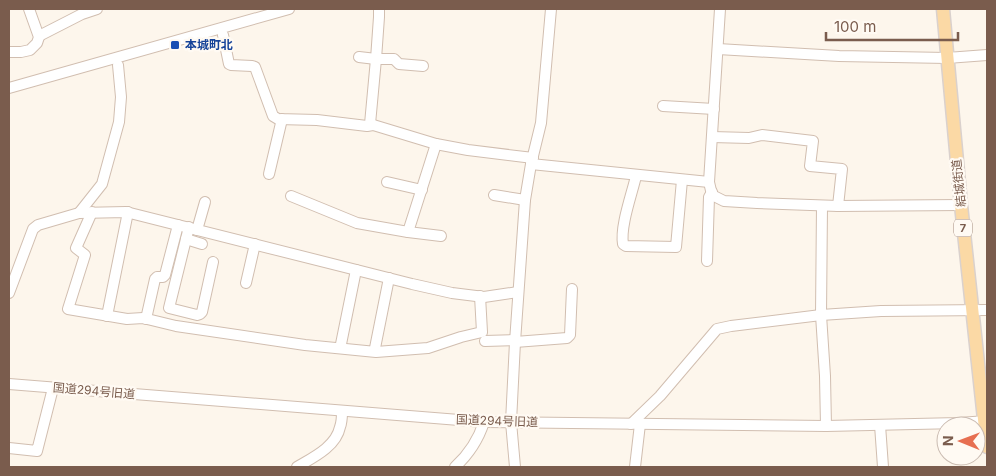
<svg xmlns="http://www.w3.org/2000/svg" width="996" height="476" font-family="Inter,'Noto Sans JP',sans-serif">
	<rect width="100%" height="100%" fill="#fdf6ec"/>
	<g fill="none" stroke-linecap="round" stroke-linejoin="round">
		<defs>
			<g id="minor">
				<polyline points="379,9 379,17 376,59 370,124 436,144 468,150 533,158"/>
				<polyline points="720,9 709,182 712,195 724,201 757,203 838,206 961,205"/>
				<polyline points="223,35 229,64 231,65 252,66 255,67 273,116 278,119 317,120 367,126 373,125"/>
				<polyline points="39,36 82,14 97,9"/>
				<polyline points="718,49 839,56 947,58 987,55"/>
				<polyline points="9,52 21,52 30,50 37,43 39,37 29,9"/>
				<polyline points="359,57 376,59 394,59 399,64 423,66"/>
				<polyline points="9,88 289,9"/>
				<polyline points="663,106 714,109"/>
				<polyline points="712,137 749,138 762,135 813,141 810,166 842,169 838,206"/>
				<polyline points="436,144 408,232 441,236"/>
				<polyline points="531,164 709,182"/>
				<polyline points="269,174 282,119"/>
				<path d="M636,176C632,194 620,226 623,244L626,246L676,247L682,180"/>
				<polyline points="387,182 422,190"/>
				<polyline points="494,195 525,200"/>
				<polyline points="291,196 357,223 408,232"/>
				<polyline points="822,206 821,315 825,376 826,426"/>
				<polyline points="92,212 76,248 85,255 68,309 127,319 143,318 176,326 305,345 376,352 428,348 461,337 482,332 480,296"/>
				<polyline points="79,213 102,184 119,122 121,97 118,65"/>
				<polyline points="189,227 169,308 197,315 200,314 202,312 213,262"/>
				<polyline points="197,230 205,202"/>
				<polyline points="186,239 202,244"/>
				<polyline points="707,261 709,197 712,192"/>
				<polyline points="246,283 255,244"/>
				<polyline points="9,293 33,229 38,225 79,213 126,212 412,284 452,293 484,297 518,292"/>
				<polyline points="107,316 128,212"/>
				<polyline points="146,319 155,279 157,277 163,277 165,275 178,225"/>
				<polyline points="485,341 515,340"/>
				<polyline points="515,342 567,338 570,335 572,289"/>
				<polyline points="341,344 356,270"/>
				<polyline points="375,348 389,278"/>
				<polyline points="9,384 484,422 826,426 959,423 987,421"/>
				<polyline points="631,424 660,396 717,329 731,326 821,315 881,311 987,310"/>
				<polyline points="880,425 883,467"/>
				<polyline points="9,448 37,451 53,388"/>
				<path d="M297,467C312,458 336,447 340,427C342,422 342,416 342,411"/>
				<path d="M455,467C469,454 478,441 484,422"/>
				<polyline points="515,467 511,422 515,342 525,200 531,164 541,123 551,9"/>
				<polyline points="635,467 640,424"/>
			</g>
			<polyline id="major" points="943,9 961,205 987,447"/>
		</defs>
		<use href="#minor" stroke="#d1beb0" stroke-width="12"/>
		<use href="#major" stroke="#dad1cd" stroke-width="15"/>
		<use href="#minor" stroke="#fff" stroke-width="10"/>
		<use href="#major" stroke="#fbd9a5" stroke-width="12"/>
	</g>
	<rect fill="#1a4fb4" stroke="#fffaf3" stroke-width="2" x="170" y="40" width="10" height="10" rx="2.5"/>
	<g text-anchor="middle" stroke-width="4.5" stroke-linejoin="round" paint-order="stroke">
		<rect fill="#fffaf3" stroke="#a28b7f" stroke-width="1" x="954" y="219.5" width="18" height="17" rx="4"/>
		<g font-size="11" font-weight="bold" fill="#7a5c4d">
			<text x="963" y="232">7</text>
		</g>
		<g font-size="12" font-weight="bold" fill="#164399" stroke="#fffaf3" text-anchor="start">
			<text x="185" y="49">本城町北</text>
		</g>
		<g font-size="12" fill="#7a5c4d" stroke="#fffaf3">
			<text transform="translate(959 183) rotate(-96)" y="4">結城街道</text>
			<text transform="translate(94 391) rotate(5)" y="4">国道294号旧道</text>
			<text transform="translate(497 421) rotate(2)" y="4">国道294号旧道</text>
		</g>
	</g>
	<rect width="996" height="476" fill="none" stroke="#7a5c4d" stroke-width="20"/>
	<g transform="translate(961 441) rotate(271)"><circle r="24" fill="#fffaf3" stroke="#cabbb1"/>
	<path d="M0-4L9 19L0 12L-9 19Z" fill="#e76f51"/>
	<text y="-8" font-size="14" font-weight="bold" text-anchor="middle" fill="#7a5c4d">N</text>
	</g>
	<path d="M826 32v8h132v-8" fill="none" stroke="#7a5c4d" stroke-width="2.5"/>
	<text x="834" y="32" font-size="15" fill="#7a5c4d" stroke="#fffaf3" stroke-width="4" paint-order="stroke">100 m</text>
</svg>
